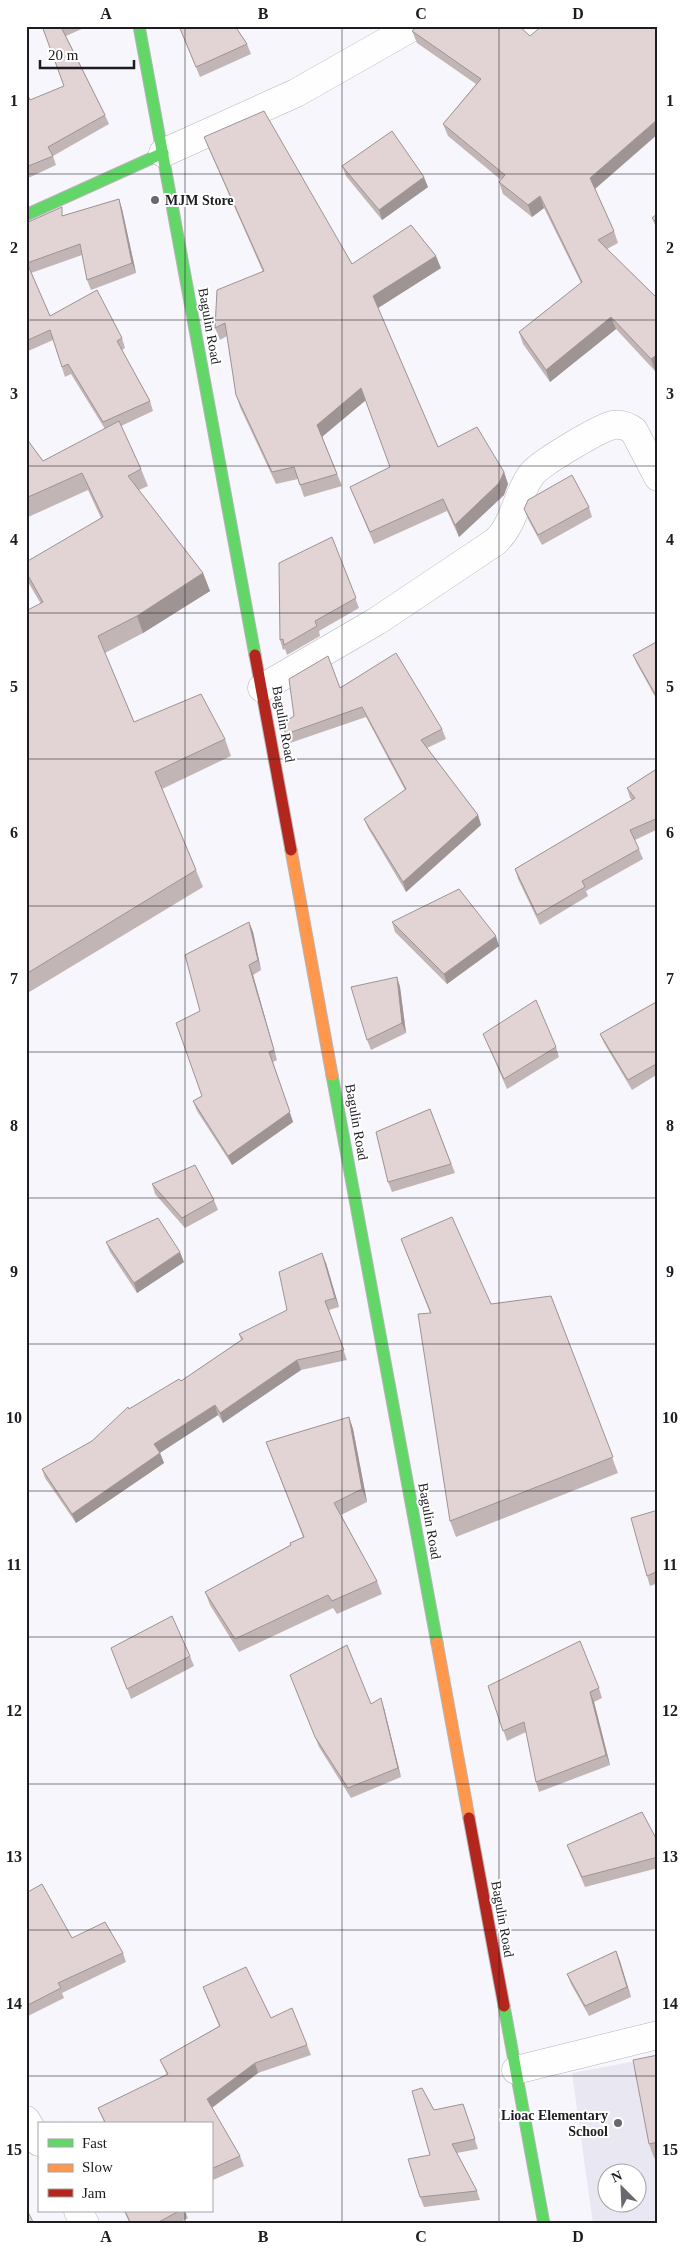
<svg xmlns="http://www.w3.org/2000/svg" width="684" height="2250" font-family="Georgia,serif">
	<rect width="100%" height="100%" fill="#f7f6fc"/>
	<path fill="#e9e7f2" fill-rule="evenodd" d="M658,2057V2224H593L572,2073ZM606,2172H636V2202H606Z"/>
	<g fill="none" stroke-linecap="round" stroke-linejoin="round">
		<defs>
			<g id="street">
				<polyline points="163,153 296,93 414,26"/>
				<path d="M262,688L377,621L495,542C515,524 516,496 531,475C538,464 600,428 613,425C622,424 628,426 634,431L658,477"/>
				<polyline points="516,2070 658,2035"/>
				<polyline points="26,2120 39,2142"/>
				<polyline points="78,2211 85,2224"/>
			</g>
			<g id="fast">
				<polyline points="139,26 255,655"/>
				<polyline points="26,215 163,153"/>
				<polyline points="332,1075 437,1643"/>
				<polyline points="504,2006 544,2224"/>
			</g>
			<g id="slow">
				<polyline points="291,850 332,1075"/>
				<polyline points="437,1643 469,1818"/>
			</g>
			<g id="jam">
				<polyline points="255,655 291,850"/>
				<polyline points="469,1818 504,2006"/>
			</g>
		</defs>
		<use href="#street" stroke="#b5b5b9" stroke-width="29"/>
		<use href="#fast" stroke="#b5b5b9" stroke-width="13"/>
		<use href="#slow" stroke="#b5b5b9" stroke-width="13"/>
		<use href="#jam" stroke="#b5b5b9" stroke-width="13"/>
		<use href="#street" stroke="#fefeff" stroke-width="28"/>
		<use href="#fast" stroke="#63d668" stroke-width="11"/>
		<use href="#slow" stroke="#ff974d" stroke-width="11"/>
		<use href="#jam" stroke="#b3261e" stroke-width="11"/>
	</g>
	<g fill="#c2b5b6">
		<polygon points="42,26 86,26 86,27 66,36 105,115 109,124 53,156 56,165 26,179 26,91 30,100 64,86"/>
		<polygon points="179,26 235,26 247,44 251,54 200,77"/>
		<polygon points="519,26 595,189 614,231 618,243 607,249 658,299 658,369 655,371 616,329 550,382 523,344 519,332 581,283 544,208 532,217 503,194 499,182 501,180 448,136 443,124 476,84 417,43 412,31"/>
		<polygon points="204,137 352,264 441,268 378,308 438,447 504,472 508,484 504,495 459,537 447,511 374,544 355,499 350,487 390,467 366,400 322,436 342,486 304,497 298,479 276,484 240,407 236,395 227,336 220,340 215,328 263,272 209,149"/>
		<polygon points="342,166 428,187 382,220 346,176"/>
		<polygon points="119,199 122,209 136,273 91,290 87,280 82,255 31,273 50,316 122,338 125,348 122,350 150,401 153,411 121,426 141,469 148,486 139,490 203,573 210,591 143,633 105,653 134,722 225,739 231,756 162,789 196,870 203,887 26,994 26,611 41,604 28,582 26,576 26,572 101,518 88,490 26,518 26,438 43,461 105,429 71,374 65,377 53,340 26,352 26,223 65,215"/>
		<polygon points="658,213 658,232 652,218"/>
		<polygon points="589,507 592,517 542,545 528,519 524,509"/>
		<polygon points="332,537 359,608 319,631 320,636 287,655 285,649 283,650 280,640"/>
		<polygon points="658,641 658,702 637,664 633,655"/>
		<polygon points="340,688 442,729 446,739 427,748 478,815 481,825 406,892 368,828 364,819 405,790 366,717 290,743 282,724"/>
		<polygon points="658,768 658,829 635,840 643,859 586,891 588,896 540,925 518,879 515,869 632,800 630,798 627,788"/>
		<polygon points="249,922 253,932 261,970 253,975 277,1060 273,1062 293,1122 232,1165 197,1111 193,1101 202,1096 200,1011"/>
		<polygon points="392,922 499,946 447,984 395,932"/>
		<polygon points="397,977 400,987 406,1033 371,1050 367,1040"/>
		<polygon points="658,1001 658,1074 632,1090 604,1043 600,1034"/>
		<polygon points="483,1034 556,1047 559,1057 507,1089"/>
		<polygon points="430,1109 455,1173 392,1192 388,1182"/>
		<polygon points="152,1184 214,1200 218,1210 185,1228 155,1194"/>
		<polygon points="401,1239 491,1304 551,1296 618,1473 456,1537 450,1521 430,1313"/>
		<polygon points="106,1242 184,1262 137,1293 110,1252"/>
		<polygon points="326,1263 339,1307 329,1310 347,1360 301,1370 223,1423 218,1415 160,1453 164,1463 76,1523 45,1478 42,1469 92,1441 129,1409 181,1381 241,1340 239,1334 287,1310"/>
		<polygon points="349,1417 353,1429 367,1502 341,1515 377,1581 382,1594 337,1614 333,1608 239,1652 210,1605 205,1592 290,1545 290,1543 303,1537 266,1442"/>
		<polygon points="658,1510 658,1583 650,1586 647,1576"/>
		<polygon points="111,1648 190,1656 194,1666 131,1699"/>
		<polygon points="294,1685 371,1704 384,1708 401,1777 351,1798 319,1747"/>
		<polygon points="488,1686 599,1688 602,1698 594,1702 610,1765 539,1792 536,1782 526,1732 507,1741"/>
		<polygon points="658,1842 658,1868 585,1887 567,1845"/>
		<polygon points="26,1893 72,1938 123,1953 126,1962 62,1993 64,1998 26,2017"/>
		<polygon points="616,1951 631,1997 589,2016 571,1984 567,1974"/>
		<polygon points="203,1987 271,2018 307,2045 311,2055 258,2073 212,2108 240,2156 244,2166 211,2181 211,2124 105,2124 98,2108 167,2075 160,2060 219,2026"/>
		<polygon points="658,2055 658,2157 654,2158 649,2144"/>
		<polygon points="463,2104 478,2149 457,2153 477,2191 480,2200 424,2207 420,2197 430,2155 434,2110"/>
		<polygon points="124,2211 185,2211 188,2218 177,2224 130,2224"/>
	</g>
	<g fill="#9e9494">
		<polygon points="658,119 658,134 595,189 590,178"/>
		<polygon points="424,177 428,187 382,220 379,210"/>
		<polygon points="540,196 544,208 532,217 528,205"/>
		<polygon points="119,199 122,209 136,273 132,263"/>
		<polygon points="436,256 441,268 378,308 373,296"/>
		<polygon points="611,317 616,329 550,382 546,370"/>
		<polygon points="658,354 658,369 655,371 651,359"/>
		<polygon points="361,388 366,400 322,437 317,425"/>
		<polygon points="504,472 508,484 504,495 459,537 455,525"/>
		<polygon points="203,573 210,591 143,633 137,616"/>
		<polygon points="478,815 481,825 406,892 403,882"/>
		<polygon points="249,922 253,932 261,970 258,960"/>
		<polygon points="496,936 499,946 447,984 444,974"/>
		<polygon points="249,965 253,975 277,1060 274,1050"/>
		<polygon points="397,977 400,987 406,1033 402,1023"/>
		<polygon points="269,1052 293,1122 232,1165 228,1156"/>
		<polygon points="180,1252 184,1262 137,1293 134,1283"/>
		<polygon points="322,1253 326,1263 339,1307 335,1298"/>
		<polygon points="297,1360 301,1370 223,1423 220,1413"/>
		<polygon points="215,1405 218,1415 158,1454 154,1444"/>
		<polygon points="349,1417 353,1429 367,1502 362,1489"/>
		<polygon points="160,1453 164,1463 76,1523 72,1514"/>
		<polygon points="590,1692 594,1702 610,1765 606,1755"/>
		<polygon points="381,1698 384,1708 401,1777 398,1768"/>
		<polygon points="616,1951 620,1961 631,1997 627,1987"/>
		<polygon points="255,2063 258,2073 210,2109 207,2099"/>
	</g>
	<g fill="#e2d3d4" stroke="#9e9494">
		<polygon points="42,26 62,26 61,27 105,115 48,147 53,156 26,167 26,91 30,100 64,86"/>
		<polygon points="179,26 235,26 247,44 196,67"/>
		<polygon points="418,26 519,26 530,36 542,26 658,26 658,119 590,178 614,231 598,240 658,299 658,354 651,359 611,317 546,370 519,332 582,282 540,196 528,205 499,182 505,175 443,124 481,79 412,31"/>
		<polygon points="264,111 352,264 411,225 436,256 373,296 438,447 477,427 504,472 499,483 455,525 443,499 370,532 350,487 390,467 361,388 317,425 337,474 300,485 294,467 272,472 236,395 225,323 215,328 217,290 264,271 204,137"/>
		<polygon points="392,131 424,177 379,210 342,166"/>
		<polygon points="119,199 132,263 87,280 80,244 27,263 26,261 26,223 62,207 62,216"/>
		<polygon points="658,213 658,224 652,218"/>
		<polygon points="26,263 27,263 50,316 97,290 122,338 117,341 150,401 103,422 68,364 62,367 50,330 26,341"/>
		<polygon points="119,421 141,469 128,476 203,573 137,616 98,636 134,722 201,694 225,739 155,772 196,870 26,974 26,713 29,712 26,708 26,611 43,602 26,572 26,562 103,517 82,473 26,498 26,438 43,461"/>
		<polygon points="572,475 589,507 538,535 524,509 528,500"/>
		<polygon points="332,537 356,598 315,621 317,626 284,645 283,639 280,640 279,563"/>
		<polygon points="658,641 658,699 633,655"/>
		<polygon points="396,653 442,729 421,740 478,815 403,882 364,819 406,789 362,707 286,734 282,724 294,716 289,679 328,656 340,688"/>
		<polygon points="658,768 658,818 630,830 639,849 582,881 585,887 537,915 515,869 635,798 627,788"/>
		<polygon points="459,889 496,936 444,974 392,922"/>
		<polygon points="249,922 258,960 249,965 274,1050 269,1052 290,1112 228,1156 193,1101 202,1096 176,1023 200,1011 185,955"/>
		<polygon points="397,977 402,1023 367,1040 351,987"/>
		<polygon points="536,1000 556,1047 504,1079 483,1034"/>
		<polygon points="658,1001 658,1063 628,1080 600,1034"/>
		<polygon points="430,1109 451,1164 388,1182 376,1132"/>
		<polygon points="195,1165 214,1200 182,1218 152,1184"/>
		<polygon points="452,1217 491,1304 551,1296 613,1457 450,1521 418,1314 431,1313 401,1239"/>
		<polygon points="158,1218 180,1252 134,1283 106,1242"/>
		<polygon points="322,1253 335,1298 325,1301 344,1350 297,1360 220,1413 215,1405 154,1444 160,1453 72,1514 42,1469 92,1441 128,1407 129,1409 179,1379 181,1381 243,1339 239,1334 287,1310 279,1272"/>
		<polygon points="349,1417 362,1489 334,1503 377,1581 332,1601 328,1595 235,1639 205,1592 291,1545 290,1543 304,1537 266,1442"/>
		<polygon points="658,1510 658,1571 647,1576 631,1518"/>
		<polygon points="172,1616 190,1656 127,1689 111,1648"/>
		<polygon points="580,1641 599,1688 590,1692 606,1755 536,1782 524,1722 503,1731 488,1686"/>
		<polygon points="347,1645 371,1704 381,1698 398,1768 348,1788 315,1737 290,1675"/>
		<polygon points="642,1812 658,1842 658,1857 582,1877 567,1845"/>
		<polygon points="42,1884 72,1938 105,1922 123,1953 58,1983 61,1988 26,2006 26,1893"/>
		<polygon points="616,1951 627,1987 585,2006 567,1974"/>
		<polygon points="246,1967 271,2018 292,2008 307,2045 255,2063 207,2099 240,2156 211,2169 211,2124 106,2124 98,2108 168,2074 160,2060 220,2026 203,1987"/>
		<polygon points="658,2055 658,2142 649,2144 633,2060"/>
		<polygon points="422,2088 434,2110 463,2104 475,2139 452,2144 477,2191 420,2197 408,2159 430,2155 412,2091"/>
		<polygon points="26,2208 34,2224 26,2224"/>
		<polygon points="125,2211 179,2211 155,2224 131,2224"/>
	</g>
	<path fill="none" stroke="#1d1c21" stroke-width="1" stroke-opacity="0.55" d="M185,26V2124M342,26V2224M499,26V2224M26,174H658M26,320H658M26,466H658M26,613H658M26,759H658M26,906H658M26,1052H658M26,1198H658M26,1344H658M26,1491H658M26,1637H658M26,1784H658M26,1930H658M26,2076H658M185,2211V2224"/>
	<g fill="#69686e" stroke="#fff" stroke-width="2">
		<circle cx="155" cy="200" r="5"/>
		<circle cx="618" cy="2123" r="5"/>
	</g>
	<g text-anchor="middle" stroke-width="4" stroke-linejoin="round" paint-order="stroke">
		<g font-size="14" font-weight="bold" fill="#1d1c21" stroke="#fff" text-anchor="start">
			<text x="165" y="205">MJM Store</text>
			<text x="608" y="2120" text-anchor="end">Lioac Elementary<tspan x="608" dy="16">School</tspan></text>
		</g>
		<g font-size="14" fill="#1d1c21" stroke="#fff">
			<text transform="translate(210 326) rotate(80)" y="5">Bagulin Road</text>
			<text transform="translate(284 724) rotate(80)" y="5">Bagulin Road</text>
			<text transform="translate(357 1122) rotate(80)" y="5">Bagulin Road</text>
			<text transform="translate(430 1521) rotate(80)" y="5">Bagulin Road</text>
			<text transform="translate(503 1919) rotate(80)" y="5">Bagulin Road</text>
		</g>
	</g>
	<rect width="684" height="2250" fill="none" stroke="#ffffff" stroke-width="55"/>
	<rect x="38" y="2122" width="175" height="90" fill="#ffffff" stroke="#a5a4a6"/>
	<rect x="48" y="2139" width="25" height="8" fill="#63d668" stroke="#a5a4a6"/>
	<text x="82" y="2148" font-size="15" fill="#1d1c21">Fast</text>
	<rect x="48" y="2164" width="25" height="8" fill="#ff974d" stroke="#a5a4a6"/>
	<text x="82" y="2172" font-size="15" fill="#1d1c21">Slow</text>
	<rect x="48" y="2189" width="25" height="8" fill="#b3261e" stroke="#a5a4a6"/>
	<text x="82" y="2198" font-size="15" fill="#1d1c21">Jam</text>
	<g transform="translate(622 2188) rotate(336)"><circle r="24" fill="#ffffff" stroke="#a5a4a6"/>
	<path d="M0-4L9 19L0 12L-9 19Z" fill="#69686e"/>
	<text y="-8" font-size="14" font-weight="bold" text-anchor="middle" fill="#1d1c21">N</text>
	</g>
	<path d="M40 60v8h94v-8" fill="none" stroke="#1d1c21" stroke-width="2.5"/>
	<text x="48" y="60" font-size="15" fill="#1d1c21" stroke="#ffffff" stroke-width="4" paint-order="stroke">20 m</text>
	<rect x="28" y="28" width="628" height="2194" fill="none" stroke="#1d1c21" stroke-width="2"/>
	<g font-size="16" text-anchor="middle" font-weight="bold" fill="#1d1c21">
		<text x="106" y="19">A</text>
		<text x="263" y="19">B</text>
		<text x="421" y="19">C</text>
		<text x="578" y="19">D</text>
		<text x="14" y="106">1</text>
		<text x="670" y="106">1</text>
		<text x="14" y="253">2</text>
		<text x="670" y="253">2</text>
		<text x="14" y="399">3</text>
		<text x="670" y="399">3</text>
		<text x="14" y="545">4</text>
		<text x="670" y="545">4</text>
		<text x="14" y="692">5</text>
		<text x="670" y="692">5</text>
		<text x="14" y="838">6</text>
		<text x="670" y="838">6</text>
		<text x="14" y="984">7</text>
		<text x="670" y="984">7</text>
		<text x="14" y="1131">8</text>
		<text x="670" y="1131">8</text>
		<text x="14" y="1277">9</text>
		<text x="670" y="1277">9</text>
		<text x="14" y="1423">10</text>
		<text x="670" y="1423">10</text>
		<text x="14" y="1570">11</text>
		<text x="670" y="1570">11</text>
		<text x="14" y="1716">12</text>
		<text x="670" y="1716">12</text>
		<text x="14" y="1862">13</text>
		<text x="670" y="1862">13</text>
		<text x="14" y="2009">14</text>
		<text x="670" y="2009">14</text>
		<text x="14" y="2155">15</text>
		<text x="670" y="2155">15</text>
		<text x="106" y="2242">A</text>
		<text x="263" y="2242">B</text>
		<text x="421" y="2242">C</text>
		<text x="578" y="2242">D</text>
	</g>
</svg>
